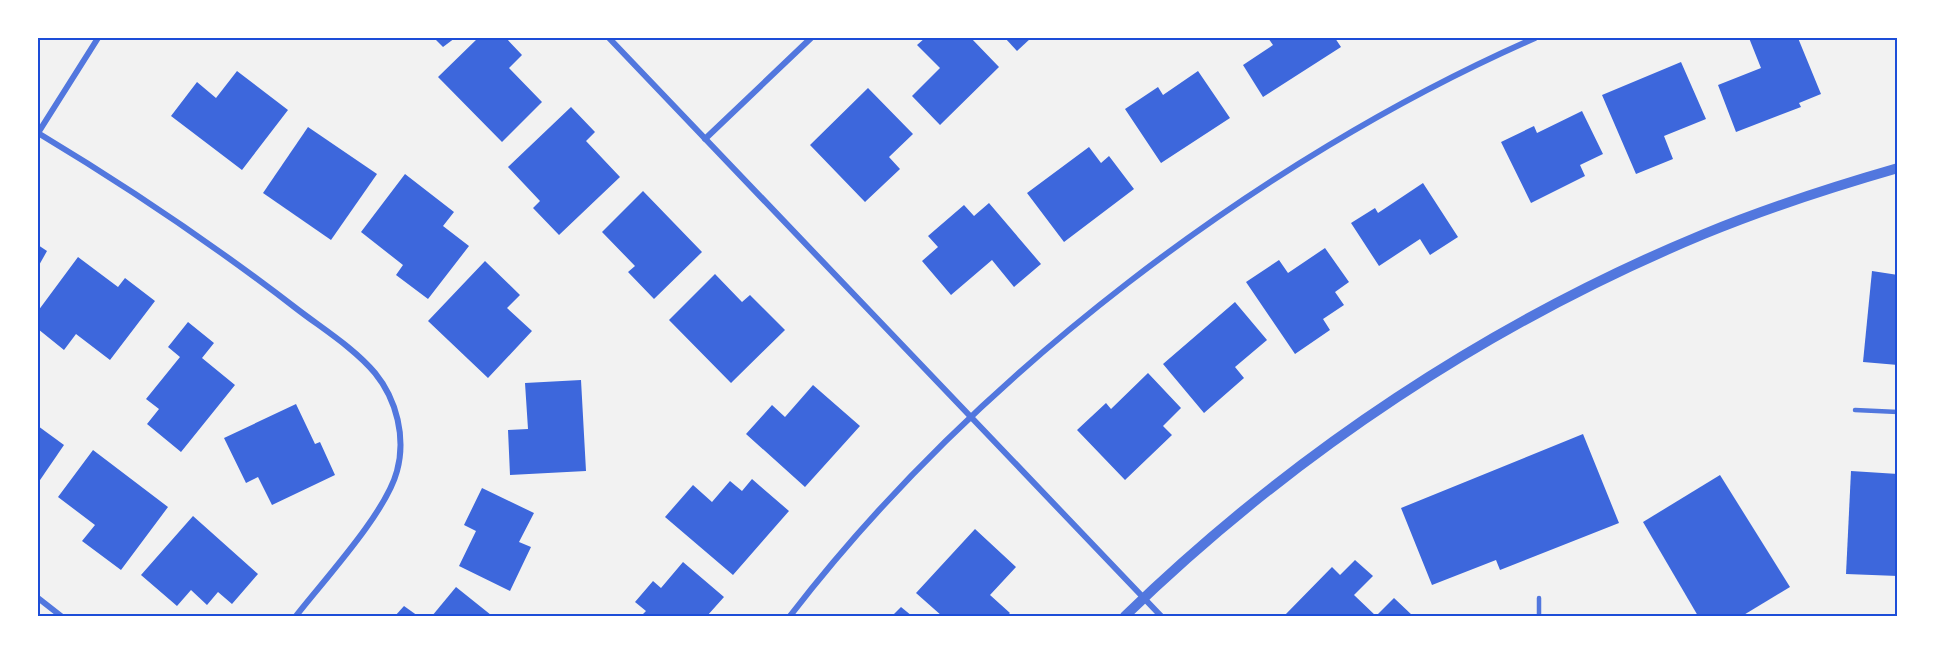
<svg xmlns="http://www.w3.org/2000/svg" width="1935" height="654" font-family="'IBM Plex Sans',sans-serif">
	<rect width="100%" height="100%" fill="#f2f2f2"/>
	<g fill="#3d67dc">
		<polygon points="434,38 455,38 443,47"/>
		<polygon points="478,38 506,38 522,55 509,68 542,102 502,142 438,77"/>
		<polygon points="925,38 971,38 999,67 940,125 912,96 940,68 917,45"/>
		<polygon points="1005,38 1031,38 1017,51"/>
		<polygon points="1268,38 1335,38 1341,47 1263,97 1243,65 1273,45"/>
		<polygon points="1749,38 1798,38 1821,94 1799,103 1801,107 1736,132 1718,85 1761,68"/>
		<polygon points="1681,62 1706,119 1664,136 1673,159 1636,174 1602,95"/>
		<polygon points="237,71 288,110 242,170 171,116 197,82 216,98"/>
		<polygon points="1198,71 1230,118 1161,163 1125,109 1158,87 1163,95"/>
		<polygon points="868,88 913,134 889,157 900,169 865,202 810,145"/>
		<polygon points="571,107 595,132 586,141 620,177 559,235 533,208 540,201 508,167"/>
		<polygon points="1582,111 1603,154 1580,165 1585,176 1531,203 1501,142 1534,126 1537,133"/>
		<polygon points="308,127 377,174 331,240 263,193"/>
		<polygon points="1089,147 1101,163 1109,156 1134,189 1064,242 1027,193"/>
		<polygon points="405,174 454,212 443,226 469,246 428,299 396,275 403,265 361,232"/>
		<polygon points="1423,183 1458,237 1430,255 1420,239 1379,266 1351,223 1375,208 1378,213"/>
		<polygon points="643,191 702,252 654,299 628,272 635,266 602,232"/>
		<polygon points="989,203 1041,264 1014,287 992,260 951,295 922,261 938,247 928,236 964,205 974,216"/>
		<polygon points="38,245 47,251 38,267"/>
		<polygon points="1325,248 1349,282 1335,292 1344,305 1323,319 1330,330 1295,354 1246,282 1279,260 1288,273"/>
		<polygon points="78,257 118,287 125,278 155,301 110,360 76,334 64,350 38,329 38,311"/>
		<polygon points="485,261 520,295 507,308 532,331 488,378 428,321"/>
		<polygon points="1872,271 1898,275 1898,365 1863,362"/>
		<polygon points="715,274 742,302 750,295 785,330 731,383 669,320"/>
		<polygon points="1235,302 1267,340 1235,367 1244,378 1204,413 1163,364"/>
		<polygon points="188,322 214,343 202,358 235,385 181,452 147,424 159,409 146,399 180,357 168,347"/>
		<polygon points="1148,373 1181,408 1163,426 1172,435 1125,480 1077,430 1106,403 1111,409"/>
		<polygon points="581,380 586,471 510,475 508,430 528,429 525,383"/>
		<polygon points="813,385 860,426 805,487 746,434 772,405 785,417"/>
		<polygon points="296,404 315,444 320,442 335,475 272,505 258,477 246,483 224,438"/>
		<polygon points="38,426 64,445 38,483"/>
		<polygon points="1583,434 1619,523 1500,570 1496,560 1432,585 1401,508"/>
		<polygon points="93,450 168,507 121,570 82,541 95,525 58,497"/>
		<polygon points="1851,471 1898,474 1898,576 1846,574"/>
		<polygon points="1720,475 1790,587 1742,616 1698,616 1643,522"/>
		<polygon points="752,479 789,511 733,575 665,517 693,485 712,502 730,481 742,491"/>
		<polygon points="482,488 534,513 519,542 531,547 510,591 459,566 476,531 464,525"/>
		<polygon points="193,516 258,574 232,604 218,592 207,605 191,590 177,606 141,575"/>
		<polygon points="975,529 1016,567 990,595 1010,613 1007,616 942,616 916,593"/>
		<polygon points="1355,560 1373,576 1354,595 1376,616 1394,598 1413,616 1284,616 1332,567 1340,575"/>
		<polygon points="683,562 724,597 707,616 641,616 646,611 635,602 653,581 661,588"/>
		<polygon points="456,587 491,615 489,616 432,616"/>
		<polygon points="404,606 418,616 395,616"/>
		<polygon points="901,607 912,616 892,616"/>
	</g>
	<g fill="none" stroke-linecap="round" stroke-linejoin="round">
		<g stroke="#5277de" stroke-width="4.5">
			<polyline points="1855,410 1898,412"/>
			<polyline points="1539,616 1539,598"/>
		</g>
		<g stroke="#5277de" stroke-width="6">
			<polyline points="609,38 1161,616"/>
			<path d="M38,133C128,187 214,245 297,309C323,329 354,348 375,373C397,400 406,438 397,471C386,513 324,580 296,616"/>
			<polyline points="38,133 98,38"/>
			<polyline points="705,139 811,38"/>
			<polyline points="38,598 61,616"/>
			<path d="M790,616C974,377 1259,159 1535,38"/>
		</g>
		<path stroke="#5277de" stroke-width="10" d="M1125,616C1292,454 1489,323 1704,234C1767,208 1832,187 1898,168"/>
	</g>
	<rect width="1935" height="654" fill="none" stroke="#ffffff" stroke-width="78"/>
	<rect x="39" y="39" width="1857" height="576" fill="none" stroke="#1d4ed8" stroke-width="2"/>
</svg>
